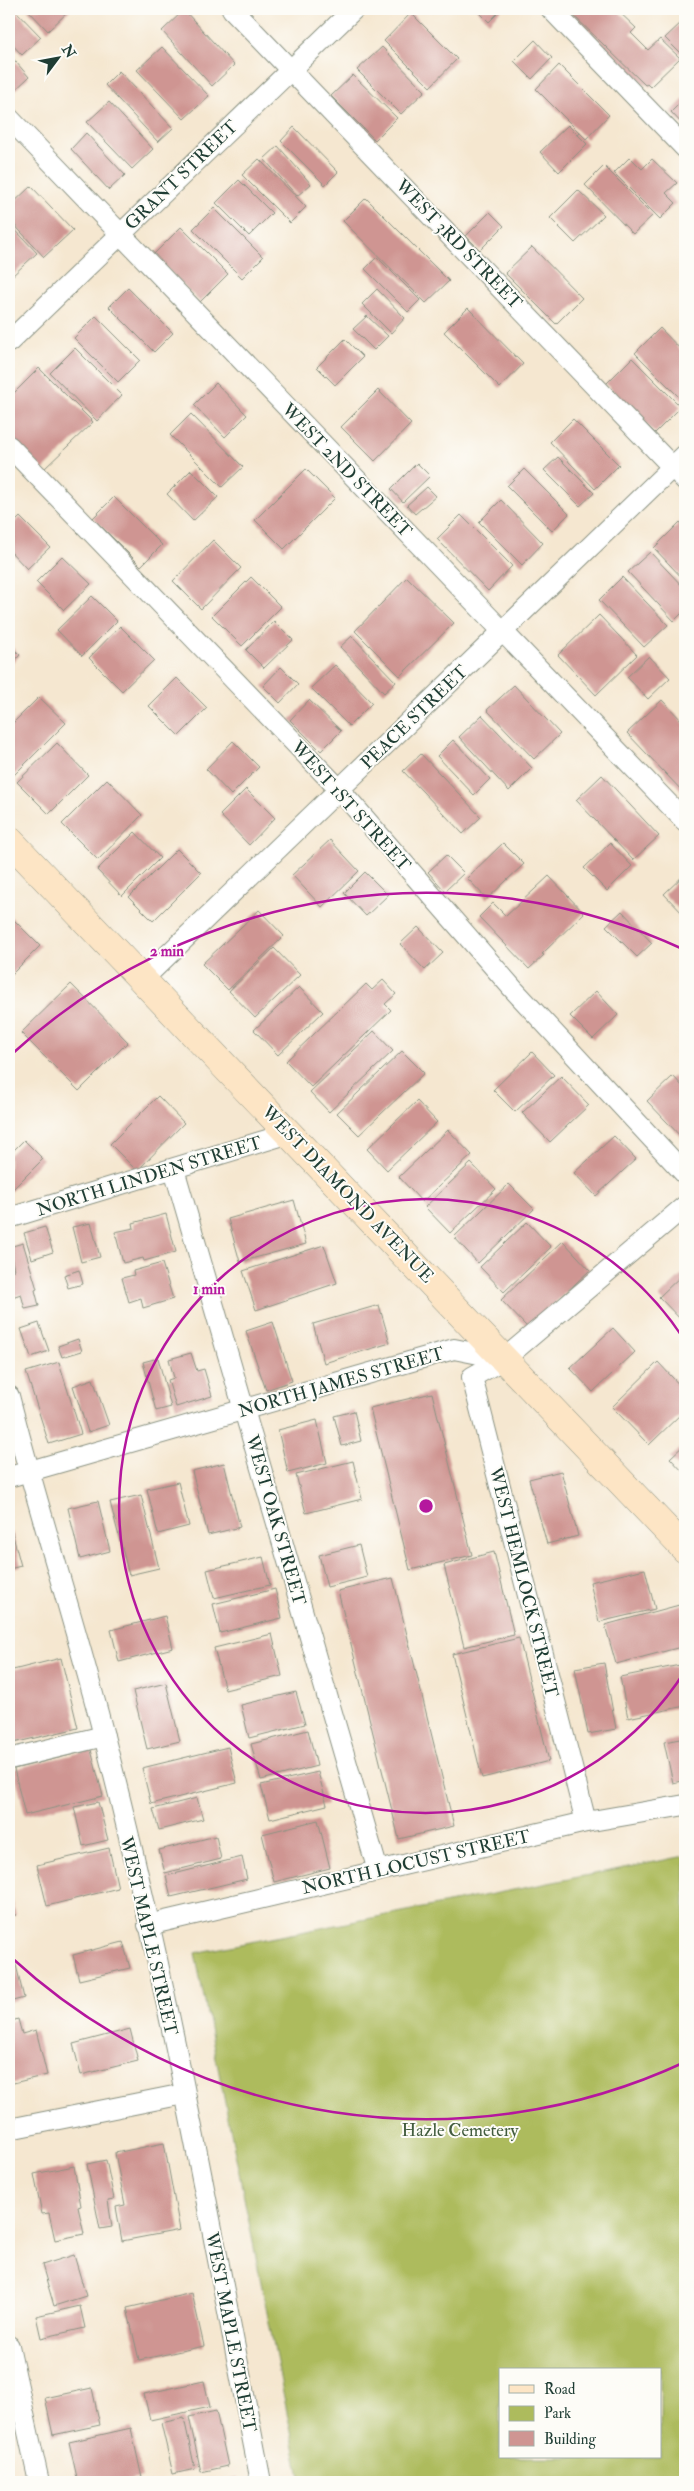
<svg xmlns="http://www.w3.org/2000/svg" width="694" height="2491" font-family="'IM FELL Double Pica',serif">
	<rect width="100%" height="100%" fill="#fdfcf7"/>
	<filter id="ink" filterUnits="userSpaceOnUse"><feTurbulence type="fractalNoise" baseFrequency=".02" numOctaves="2"/><feDisplacementMap in="SourceGraphic" scale="10" xChannelSelector="R" yChannelSelector="G"/><feConvolveMatrix kernelMatrix="1 2 1 2 8 2 1 2 1" color-interpolation-filters="sRGB"/></filter>
	<filter id="wash" filterUnits="userSpaceOnUse"><feTurbulence type="fractalNoise" baseFrequency=".0096" numOctaves="4" result="noise"/><feDisplacementMap in="SourceGraphic" scale="20" xChannelSelector="R" yChannelSelector="G"/><feGaussianBlur stdDeviation="1.12" result="paint"/><feColorMatrix in="noise" values="0 0 0 0 0 0 0 0 0 0 0 0 0 0 0 0 0 1.4 0 .05"/><feComposite in="paint" operator="in"/></filter>
	<g filter="url(#wash)">
		<rect width="100%" height="100%" fill="#f5e7d0"/>
		<path fill="#adbb5d" stroke="#667c48" fill-rule="evenodd" d="M685,1856V2482H301L195,1953ZM500,2370H660V2457H500Z"/>
		<g id="blocks">
			<g fill="#cf9592">
				<polygon points="9,9 14,9 41,37 22,55 9,41"/>
				<polygon points="27,9 71,9 48,31"/>
				<polygon points="476,9 502,9 489,22"/>
				<polygon points="567,9 616,9 636,28 631,33 648,50 660,39 680,58 650,87 647,84 645,85"/>
				<polygon points="184,10 234,65 212,86 162,31"/>
				<polygon points="411,13 457,59 430,87 384,41"/>
				<polygon points="683,21 685,24 685,52 682,55 665,38"/>
				<polygon points="535,40 552,58 532,79 514,61"/>
				<polygon points="162,47 209,96 184,119 137,70"/>
				<polygon points="382,47 425,91 401,114 357,70"/>
				<polygon points="9,54 29,77 11,94 9,92"/>
				<polygon points="559,65 609,115 586,139 536,89"/>
				<polygon points="119,71 173,128 158,142 105,85"/>
				<polygon points="353,75 397,118 375,140 331,96"/>
				<polygon points="685,98 685,127 671,112"/>
				<polygon points="109,102 153,149 132,169 87,122"/>
				<polygon points="568,125 587,144 559,172 540,152"/>
				<polygon points="294,127 338,172 325,185 281,141"/>
				<polygon points="86,133 125,175 109,190 71,149"/>
				<polygon points="278,146 311,184 297,196 264,159"/>
				<polygon points="630,157 642,169 652,159 677,183 666,193 676,203 660,219 614,173"/>
				<polygon points="259,159 306,207 290,223 242,175"/>
				<polygon points="604,166 653,215 633,234 585,185"/>
				<polygon points="239,180 272,213 249,236 216,203"/>
				<polygon points="31,186 73,230 44,257 9,219 9,207"/>
				<polygon points="578,190 604,215 575,243 550,218"/>
				<polygon points="366,198 449,281 426,303 343,221"/>
				<polygon points="214,208 263,257 242,278 193,229"/>
				<polygon points="490,212 504,226 480,250 466,236"/>
				<polygon points="9,223 37,253 12,276 9,272"/>
				<polygon points="181,227 228,274 200,302 153,255"/>
				<polygon points="532,247 582,298 556,324 505,273"/>
				<polygon points="377,257 420,300 408,312 365,269"/>
				<polygon points="128,288 173,333 154,352 109,307"/>
				<polygon points="377,289 405,318 391,333 362,304"/>
				<polygon points="468,308 523,364 500,388 444,332"/>
				<polygon points="96,316 140,360 118,382 74,338"/>
				<polygon points="367,316 388,336 374,350 353,329"/>
				<polygon points="660,328 685,354 685,396 682,400 635,353"/>
				<polygon points="345,339 363,357 335,385 317,367"/>
				<polygon points="75,348 122,395 97,421 50,373"/>
				<polygon points="632,358 681,407 655,433 606,384"/>
				<polygon points="39,368 93,422 43,470 9,435 9,398"/>
				<polygon points="216,383 247,415 225,437 194,405"/>
				<polygon points="378,390 411,424 375,461 341,427"/>
				<polygon points="191,414 243,467 222,487 170,435"/>
				<polygon points="573,419 619,465 595,489 550,442"/>
				<polygon points="558,457 594,493 580,506 544,470"/>
				<polygon points="417,463 430,476 403,502 391,489"/>
				<polygon points="306,469 335,498 284,549 255,520"/>
				<polygon points="524,469 569,514 552,531 507,486"/>
				<polygon points="191,470 218,497 193,521 167,494"/>
				<polygon points="427,487 436,496 415,514 407,505"/>
				<polygon points="114,497 162,545 141,566 93,518"/>
				<polygon points="501,500 543,543 522,565 479,522"/>
				<polygon points="9,510 15,516 9,523"/>
				<polygon points="461,515 512,566 488,591 437,539"/>
				<polygon points="20,517 50,547 27,569 9,550 9,528"/>
				<polygon points="680,522 685,527 685,581 654,548"/>
				<polygon points="213,540 241,568 201,609 173,581"/>
				<polygon points="650,552 685,589 685,610 674,621 628,572"/>
				<polygon points="62,556 91,584 64,610 36,582"/>
				<polygon points="251,577 281,607 242,646 212,616"/>
				<polygon points="407,577 454,623 400,676 355,631"/>
				<polygon points="622,577 668,625 644,647 599,600"/>
				<polygon points="92,596 117,621 82,656 57,630"/>
				<polygon points="599,615 637,655 596,695 558,655"/>
				<polygon points="274,621 293,640 264,668 246,650"/>
				<polygon points="120,626 154,660 122,691 89,658"/>
				<polygon points="352,636 396,682 384,693 340,647"/>
				<polygon points="9,644 20,655 9,667"/>
				<polygon points="649,656 670,678 648,699 627,677"/>
				<polygon points="335,665 372,703 349,726 311,688"/>
				<polygon points="281,667 298,684 280,703 263,686"/>
				<polygon points="177,678 207,708 179,736 149,706"/>
				<polygon points="514,685 560,734 534,759 487,710"/>
				<polygon points="39,697 66,723 14,775 9,770 9,727"/>
				<polygon points="309,700 341,731 321,751 290,720"/>
				<polygon points="662,700 685,724 685,794 627,733"/>
				<polygon points="482,715 532,768 509,791 459,737"/>
				<polygon points="453,740 490,779 474,795 437,756"/>
				<polygon points="233,741 259,767 231,795 206,769"/>
				<polygon points="57,743 88,775 49,814 17,782"/>
				<polygon points="421,754 481,817 463,834 403,771"/>
				<polygon points="602,775 659,836 633,860 576,800"/>
				<polygon points="107,779 142,815 98,860 62,824"/>
				<polygon points="246,789 275,818 249,845 220,815"/>
				<polygon points="135,832 160,858 122,896 97,870"/>
				<polygon points="330,840 359,871 322,907 292,875"/>
				<polygon points="503,843 524,864 487,899 467,878"/>
				<polygon points="610,843 632,866 607,891 584,868"/>
				<polygon points="177,849 201,873 153,921 129,897"/>
				<polygon points="446,855 464,873 445,891 428,872"/>
				<polygon points="365,872 388,895 366,916 344,893"/>
				<polygon points="685,874 685,916 664,894"/>
				<polygon points="549,876 584,913 542,954 544,955 529,969 479,917 493,903 506,916"/>
				<polygon points="259,910 284,936 228,990 202,964"/>
				<polygon points="622,911 652,943 637,957 606,926"/>
				<polygon points="9,915 40,946 9,977"/>
				<polygon points="418,927 443,953 425,970 400,944"/>
				<polygon points="274,948 300,975 255,1018 229,991"/>
				<polygon points="383,980 396,994 385,1004 391,1010 311,1087 286,1061 366,984 372,990"/>
				<polygon points="71,984 128,1042 79,1091 21,1033"/>
				<polygon points="299,987 323,1012 278,1055 254,1030"/>
				<polygon points="596,991 618,1015 593,1039 570,1016"/>
				<polygon points="374,1031 393,1051 329,1112 310,1092"/>
				<polygon points="402,1051 424,1073 359,1135 337,1113"/>
				<polygon points="532,1052 554,1075 515,1112 493,1090"/>
				<polygon points="561,1076 589,1105 550,1142 522,1113"/>
				<polygon points="673,1076 685,1089 685,1141 647,1101"/>
				<polygon points="158,1096 184,1123 137,1171 110,1144"/>
				<polygon points="417,1101 437,1122 387,1170 367,1149"/>
				<polygon points="448,1130 472,1155 422,1202 399,1177"/>
				<polygon points="614,1136 636,1159 596,1196 574,1173"/>
				<polygon points="24,1140 43,1159 9,1193 9,1155"/>
				<polygon points="471,1163 496,1189 450,1233 425,1207"/>
				<polygon points="509,1184 534,1209 478,1263 454,1237"/>
				<polygon points="294,1200 306,1244 240,1262 228,1219"/>
				<polygon points="166,1214 176,1252 144,1261 143,1258 123,1263 115,1232 134,1228 133,1223"/>
				<polygon points="527,1222 551,1247 504,1292 480,1267"/>
				<polygon points="91,1223 100,1257 81,1262 72,1227"/>
				<polygon points="45,1227 53,1252 32,1259 24,1233"/>
				<polygon points="563,1241 590,1270 528,1328 501,1300"/>
				<polygon points="23,1243 37,1289 35,1290 39,1306 25,1309 21,1294 9,1298 9,1271 14,1270 9,1247"/>
				<polygon points="324,1245 337,1283 256,1310 243,1271"/>
				<polygon points="162,1263 173,1299 143,1308 141,1298 129,1302 122,1278 134,1275 133,1271"/>
				<polygon points="79,1270 83,1284 68,1288 64,1275"/>
				<polygon points="685,1272 685,1324 659,1297"/>
				<polygon points="379,1305 390,1343 324,1363 313,1324"/>
				<polygon points="273,1322 292,1381 266,1390 246,1331"/>
				<polygon points="39,1323 49,1351 31,1357 21,1329"/>
				<polygon points="613,1328 635,1352 593,1392 570,1368"/>
				<polygon points="78,1339 82,1351 62,1357 58,1346"/>
				<polygon points="191,1353 197,1371 204,1369 212,1396 176,1407 168,1380 174,1378 169,1359"/>
				<polygon points="158,1358 171,1407 156,1411 143,1362"/>
				<polygon points="59,1362 81,1434 49,1444 26,1372"/>
				<polygon points="658,1362 685,1391 685,1410 649,1445 612,1407"/>
				<polygon points="93,1379 109,1425 88,1432 73,1386"/>
				<polygon points="432,1393 472,1555 410,1570 370,1408"/>
				<polygon points="354,1411 361,1441 342,1446 334,1416"/>
				<polygon points="317,1420 327,1463 288,1473 278,1430"/>
				<polygon points="685,1444 685,1474 670,1458"/>
				<polygon points="353,1461 362,1499 306,1513 296,1475"/>
				<polygon points="224,1463 240,1527 208,1535 192,1471"/>
				<polygon points="561,1471 578,1536 547,1544 529,1479"/>
				<polygon points="178,1482 189,1526 158,1534 147,1489"/>
				<polygon points="141,1495 159,1568 129,1575 110,1502"/>
				<polygon points="98,1501 110,1551 80,1559 68,1508"/>
				<polygon points="12,1532 21,1566 9,1569 9,1533"/>
				<polygon points="359,1545 367,1577 327,1587 319,1555"/>
				<polygon points="494,1552 514,1635 464,1647 444,1565"/>
				<polygon points="263,1557 270,1585 214,1598 207,1570"/>
				<polygon points="645,1569 655,1609 599,1622 590,1582"/>
				<polygon points="393,1578 454,1826 399,1839 338,1591"/>
				<polygon points="275,1589 282,1618 220,1633 213,1604"/>
				<polygon points="683,1604 685,1646 616,1664 605,1625"/>
				<polygon points="165,1616 173,1648 119,1662 111,1630"/>
				<polygon points="272,1634 282,1676 225,1690 214,1648"/>
				<polygon points="519,1638 549,1761 482,1778 452,1654"/>
				<polygon points="61,1658 78,1728 9,1744 9,1671"/>
				<polygon points="604,1663 616,1729 588,1734 575,1668"/>
				<polygon points="685,1664 685,1706 628,1718 620,1677"/>
				<polygon points="166,1683 180,1741 147,1749 133,1691"/>
				<polygon points="296,1692 305,1724 249,1738 241,1705"/>
				<polygon points="308,1730 317,1766 261,1780 251,1744"/>
				<polygon points="685,1738 685,1780 673,1783 664,1742"/>
				<polygon points="228,1747 237,1783 151,1804 142,1768"/>
				<polygon points="91,1750 103,1796 25,1815 14,1769"/>
				<polygon points="318,1772 327,1805 270,1819 261,1785"/>
				<polygon points="197,1798 203,1819 159,1830 153,1809"/>
				<polygon points="98,1802 108,1840 83,1846 74,1807"/>
				<polygon points="318,1820 330,1868 274,1882 262,1834"/>
				<polygon points="216,1836 221,1859 165,1873 159,1850"/>
				<polygon points="109,1848 118,1888 47,1906 37,1865"/>
				<polygon points="242,1857 247,1879 171,1897 166,1876"/>
				<polygon points="10,1892 16,1915 9,1917 9,1893"/>
				<polygon points="123,1942 130,1968 79,1980 73,1955"/>
				<polygon points="15,1961 24,1998 9,2002 9,1962"/>
				<polygon points="18,2019 22,2034 36,2030 47,2075 9,2084 9,2022"/>
				<polygon points="130,2029 138,2061 81,2075 73,2044"/>
				<polygon points="164,2143 180,2230 122,2241 116,2207 125,2205 115,2153"/>
				<polygon points="106,2160 114,2199 108,2200 112,2227 100,2229 87,2164"/>
				<polygon points="74,2166 81,2206 78,2207 84,2234 55,2240 49,2213 42,2214 34,2174"/>
				<polygon points="74,2255 86,2296 54,2306 42,2265"/>
				<polygon points="192,2293 204,2346 139,2360 127,2308"/>
				<polygon points="80,2306 85,2328 41,2338 36,2316"/>
				<polygon points="204,2381 210,2407 150,2420 144,2394"/>
				<polygon points="92,2388 100,2425 53,2435 45,2398"/>
				<polygon points="216,2411 228,2466 201,2472 189,2417"/>
				<polygon points="184,2418 195,2469 173,2474 161,2423"/>
				<polygon points="131,2428 142,2478 122,2482 78,2482 69,2442"/>
				<polygon points="237,2478 238,2482 221,2482 221,2481"/>
			</g>
		</g>
	</g>
	<g filter="url(#ink)">
		<use href="#blocks" fill-opacity="0" stroke="#8a9282" stroke-width="1"/>
		<g fill="none" stroke-linecap="round" stroke-linejoin="round">
			<defs>
				<g id="street">
					<polyline points="232,9 685,480"/>
					<polyline points="551,9 685,148"/>
					<polyline points="9,118 685,821"/>
					<polyline points="9,342 354,9"/>
					<polyline points="9,446 339,789 514,990 685,1174"/>
					<polyline points="143,979 685,455"/>
					<polyline points="174,1169 378,1871"/>
					<polyline points="9,1218 290,1133"/>
					<path d="M9,1396C38,1510 75,1622 104,1736C168,1982 212,2233 261,2482"/>
					<polyline points="9,1477 454,1349 504,1359"/>
					<polyline points="9,1759 104,1736"/>
					<polyline points="586,1822 472,1377 504,1359 685,1206"/>
					<polyline points="148,1925 586,1822 685,1805"/>
					<polyline points="9,2129 184,2094"/>
					<polyline points="9,2346 39,2482"/>
				</g>
				<polyline id="secondary" points="9,840 685,1549"/>
			</defs>
			<use href="#street" stroke="#8a9282" stroke-width="22"/>
			<use href="#secondary" stroke="#8a9282" stroke-width="29"/>
			<use href="#street" stroke="#fff" stroke-width="20"/>
			<use href="#secondary" stroke="#fde5c5" stroke-width="28"/>
		</g>
	</g>
	<g fill="none" stroke="#b5179e" stroke-width="2.5">
		<path d="M685 1671A307 307 0 1 1 685 1341"/>
		<path d="M685 2062A613 613 0 0 1 12 1958M12 1054A613 613 0 0 1 685 950"/>
	</g>
	<g text-anchor="middle" stroke-width="4" stroke-linejoin="round" paint-order="stroke">
		<g font-size="18" fill="#1f3d34" stroke="#fdfcf7">
			<text transform="translate(181 175) rotate(-44)" y="6">GRANT STREET</text>
			<text transform="translate(459 244) rotate(46)" y="6">WEST 3RD STREET</text>
			<text transform="translate(347 470) rotate(46)" y="6">WEST 2ND STREET</text>
			<text transform="translate(414 717) rotate(-44)" y="6">PEACE STREET</text>
			<text transform="translate(351 806) rotate(48)" y="6">WEST 1ST STREET</text>
			<text transform="translate(149 1176) rotate(-17)" y="6">NORTH LINDEN STREET</text>
			<text transform="translate(348 1194) rotate(46)" y="6">WEST DIAMOND AVENUE</text>
			<text transform="translate(341 1382) rotate(-16)" y="6">NORTH JAMES STREET</text>
			<text transform="translate(276 1520) rotate(74)" y="6">WEST OAK STREET</text>
			<text transform="translate(524 1582) rotate(76)" y="6">WEST HEMLOCK STREET</text>
			<text transform="translate(416 1862) rotate(-13)" y="6">NORTH LOCUST STREET</text>
			<text transform="translate(149 1936) rotate(77)" y="6">WEST MAPLE STREET</text>
			<text transform="translate(231 2332) rotate(79)" y="6">WEST MAPLE STREET</text>
		</g>
		<g font-size="18" fill="#425c3e" stroke="#fdfcf7">
			<text x="460" y="2136">Hazle Cemetery</text>
		</g>
	</g>
	<circle cx="426" cy="1506" r="8" fill="#b5179e" stroke="#fdfcf7" stroke-width="2.5"/>
	<g font-size="15" text-anchor="middle" font-weight="bold" fill="#b5179e" stroke="#fdfcf7" stroke-width="4" stroke-linejoin="round" paint-order="stroke">
		<text x="167" y="956">2 min</text>
		<text x="209" y="1294">1 min</text>
	</g>
	<rect width="694" height="2491" fill="none" stroke="#fdfcf7" stroke-width="30"/>
	<rect x="499" y="2368" width="162" height="90" fill="#fdfcf7" stroke="#a4b0a9"/>
	<rect x="509" y="2385" width="25" height="8" fill="#fde5c5" stroke="#a4b0a9"/>
	<text x="544" y="2394" font-size="15" fill="#1f3d34">Road</text>
	<rect x="509" y="2406" width="25" height="15" fill="#adbb5d" stroke="#a4b0a9"/>
	<text x="544" y="2418" font-size="15" fill="#1f3d34">Park</text>
	<rect x="509" y="2431" width="25" height="15" fill="#cf9592" stroke="#a4b0a9"/>
	<text x="544" y="2444" font-size="15" fill="#1f3d34">Building</text>
	<g transform="translate(58 58) rotate(58)" stroke="#fdfcf7" stroke-width="4" paint-order="stroke">
	<path d="M0-4L9 19L0 12L-9 19Z" fill="#1f3d34"/>
	<text y="-8" font-size="14" font-weight="bold" text-anchor="middle" fill="#1f3d34">N</text>
	</g>
</svg>
